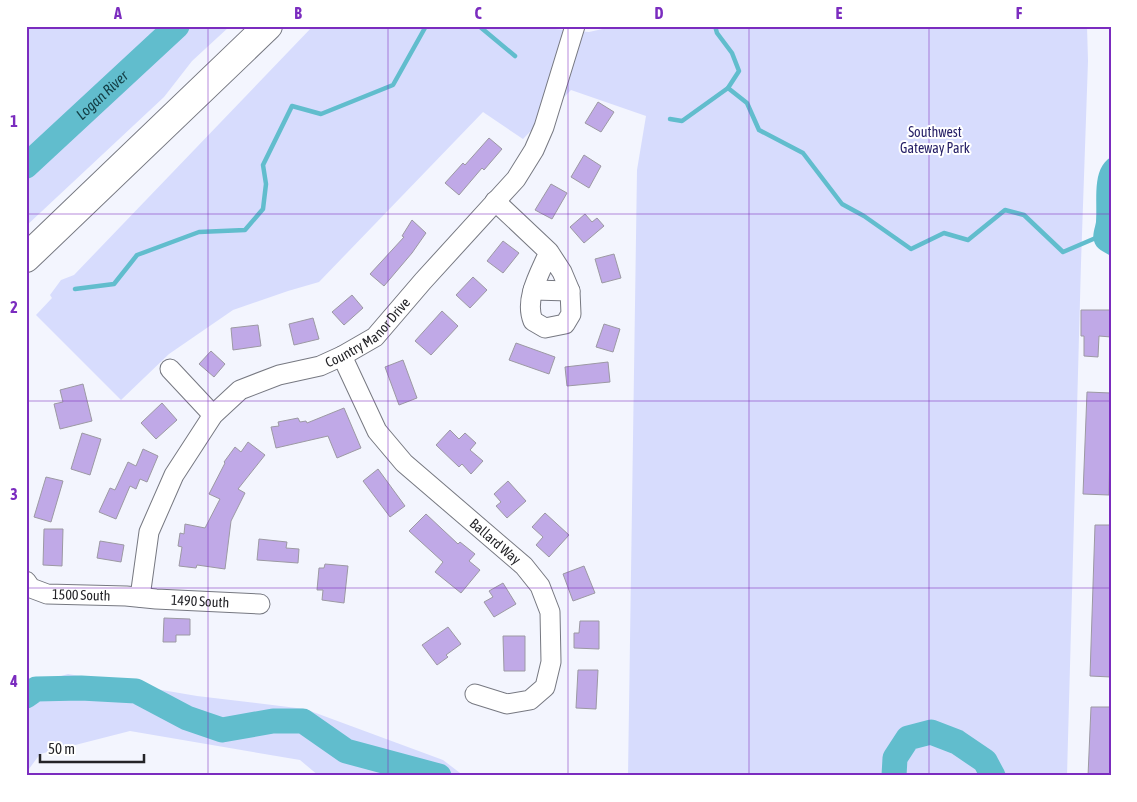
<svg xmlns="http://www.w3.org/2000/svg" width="1137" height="802" font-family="'Asap Condensed',sans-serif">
	<rect width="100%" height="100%" fill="#f3f5fe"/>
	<g fill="#d7dcfd">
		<polygon points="26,26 230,26 192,61 164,97 26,226"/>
		<polygon points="313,26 550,26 555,29 589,32 616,26 1087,26 1088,61 1081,263 1067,776 628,776 637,170 646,116 571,90 523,139 483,112 319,282 288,291 233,310 169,354 121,400 36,315 52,298 50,295 61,280 74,275"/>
		<polygon points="68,674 197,696 305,709 443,760 464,776 319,776 300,760 130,731 40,754 26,773 26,686"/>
	</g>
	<path fill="#61bdcd" d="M1111,157V256C1104,252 1096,249 1094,241C1092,235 1095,228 1096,222C1098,201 1091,169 1111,157Z"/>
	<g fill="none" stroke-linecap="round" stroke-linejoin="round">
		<g stroke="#61bdcd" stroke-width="4.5">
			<polyline points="479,26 515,56"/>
			<polyline points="715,26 717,33 732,53 739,71 728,88 747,103 759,130 803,153 842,204 864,216 911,249 944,233 968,240 1005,210 1024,215 1063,252 1098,237"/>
			<polyline points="670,119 682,121 728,88"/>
			<polyline points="75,289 114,284 137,255 199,232 245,230 263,209 266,184 263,165 292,106 321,114 393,85 426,26"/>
		</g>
		<g stroke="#61bdcd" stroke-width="25">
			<path id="s1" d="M26,166L177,26"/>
			<polyline points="26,696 36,689 81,688 136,691 187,718 222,730 273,721 303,721 346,751 439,776"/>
			<polyline points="894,776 895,758 908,738 931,732 957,742 985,761 993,776"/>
		</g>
	</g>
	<g fill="#c0a9e7" stroke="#9c99a3">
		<polygon points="598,102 614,112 601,132 585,123"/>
		<polygon points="489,138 502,149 484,170 482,168 459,195 445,183 463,163 465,165"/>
		<polygon points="584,155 601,166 589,188 571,177"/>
		<polygon points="551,184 567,193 552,219 535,210"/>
		<polygon points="585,214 592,222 597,218 604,226 584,243 570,227"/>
		<polygon points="412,220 426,233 412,253 384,286 370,274 404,237 402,236"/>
		<polygon points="503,241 519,253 503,273 487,261"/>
		<polygon points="614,254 621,278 602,283 595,259"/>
		<polygon points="473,277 487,290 470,308 456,295"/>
		<polygon points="352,295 363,308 344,325 332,312"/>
		<polygon points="1081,310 1111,310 1111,337 1099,336 1098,357 1084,356 1084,336 1081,336"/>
		<polygon points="442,311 458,326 431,355 415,341"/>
		<polygon points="313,318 319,339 294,345 289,324"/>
		<polygon points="604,324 620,329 613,352 596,347"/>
		<polygon points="258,325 261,346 233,350 231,328"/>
		<polygon points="516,343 555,357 549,374 509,360"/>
		<polygon points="211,351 225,364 214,377 199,364"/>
		<polygon points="403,360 417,398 399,405 385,367"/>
		<polygon points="608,362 610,382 567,386 565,367"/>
		<polygon points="83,384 92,421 60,429 54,404 63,402 60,390"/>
		<polygon points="1087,392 1111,393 1109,495 1083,494"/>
		<polygon points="162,403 177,420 156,439 141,423"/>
		<polygon points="344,408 361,448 337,458 328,436 276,448 271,427 279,426 278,422 298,418 300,422 306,421 307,423"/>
		<polygon points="450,430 459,439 465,433 476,443 470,450 483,461 471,474 462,464 459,467 436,445"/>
		<polygon points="82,433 101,439 90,475 71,469"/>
		<polygon points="248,442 265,455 238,489 245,493 231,521 225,569 197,565 196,568 179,566 182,547 178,546 180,533 184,534 185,524 205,528 220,499 209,494 225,463 224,462 235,447 241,452"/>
		<polygon points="143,449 158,456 147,482 140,479 136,489 130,486 116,519 99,512 110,488 115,490 128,462 136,466"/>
		<polygon points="378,469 405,506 390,517 363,481"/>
		<polygon points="46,477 63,481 51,522 34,517"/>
		<polygon points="508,481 526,501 507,518 496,506 501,502 494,494"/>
		<polygon points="545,513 569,535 549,557 536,545 543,537 532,527"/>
		<polygon points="426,514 458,544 460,542 475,554 469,561 480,570 461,593 435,572 443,562 409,531"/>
		<polygon points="1095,525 1111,525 1111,677 1090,676"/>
		<polygon points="44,529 63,529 62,566 43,565"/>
		<polygon points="259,539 287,542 286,548 299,549 298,563 257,560"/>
		<polygon points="100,541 124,545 121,562 97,558"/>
		<polygon points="325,564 348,566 344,603 322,600 323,590 317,590 319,568 324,568"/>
		<polygon points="584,566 595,593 573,601 563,574"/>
		<polygon points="503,583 516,604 494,617 484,602 493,597 489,591"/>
		<polygon points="164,618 190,619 190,635 176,635 176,642 163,642"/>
		<polygon points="580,621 599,621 599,649 574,648 574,633 579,633"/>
		<polygon points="448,627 461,644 446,655 448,657 437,665 422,645"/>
		<polygon points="503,636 525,636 525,671 504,671"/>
		<polygon points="578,670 598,670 596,709 576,708"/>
		<polygon points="1091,707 1111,707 1111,776 1088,776"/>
	</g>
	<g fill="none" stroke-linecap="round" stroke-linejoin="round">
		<defs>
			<g id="minor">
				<path d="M495,201L549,252C540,273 524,299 533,321L545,328L565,324L571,314L570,291L562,272L549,252"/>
				<polyline points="533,290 570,291"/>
				<path id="s2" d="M342,356L377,431L404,463L524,566L540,586L550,612L551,662L545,687L530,700L507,704L475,694"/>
				<polyline points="170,369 213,415"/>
				<path id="s3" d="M26,581L31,588L47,594L126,596L156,599L260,604"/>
				<path id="s4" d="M140,597L149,532L174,475L213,415L240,390L279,375L320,366L342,356L375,337L423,281L516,179L534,150L544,127L575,26"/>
			</g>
			<polyline id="highway" points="26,258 268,26"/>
		</defs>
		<use href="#minor" stroke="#767881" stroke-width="21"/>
		<use href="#highway" stroke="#767881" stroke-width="30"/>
		<use href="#minor" stroke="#fff" stroke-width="19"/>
		<use href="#highway" stroke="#fff" stroke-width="28"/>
	</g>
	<path fill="none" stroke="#7b2cbf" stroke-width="1" stroke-opacity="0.55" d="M208,26V776M388,26V776M568,26V776M749,26V776M929,26V776M26,214H1111M26,401H1111M26,588H1111"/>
	<g text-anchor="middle" stroke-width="4" stroke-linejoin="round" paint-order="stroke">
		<g font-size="14" fill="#241e65" stroke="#fff">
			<text x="935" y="137">Southwest<tspan x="935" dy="16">Gateway Park</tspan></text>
		</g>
		<g font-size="14" fill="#242428" stroke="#fff">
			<text dy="5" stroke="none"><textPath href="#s4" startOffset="379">Country Manor Drive</textPath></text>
			<text dy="5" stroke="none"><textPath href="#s2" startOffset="245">Ballard Way</textPath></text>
			<text dy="5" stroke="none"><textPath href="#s3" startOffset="60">1500 South</textPath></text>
			<text dy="5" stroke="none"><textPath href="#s3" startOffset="179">1490 South</textPath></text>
		</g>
		<g font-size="15" font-style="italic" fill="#133e45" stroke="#fff">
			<text dy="5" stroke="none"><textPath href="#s1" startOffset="104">Logan River</textPath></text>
		</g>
	</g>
	<rect width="1137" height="802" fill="none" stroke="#ffffff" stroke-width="55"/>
	<path d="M40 754v8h104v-8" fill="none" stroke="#242428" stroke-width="2.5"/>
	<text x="48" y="754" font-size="15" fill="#242428" stroke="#ffffff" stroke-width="4" paint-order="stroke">50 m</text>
	<rect x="28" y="28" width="1082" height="746" fill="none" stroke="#7b2cbf" stroke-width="2"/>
	<g font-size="16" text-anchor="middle" font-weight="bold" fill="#7b2cbf">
		<text x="118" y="19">A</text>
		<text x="298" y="19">B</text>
		<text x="478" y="19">C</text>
		<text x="659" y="19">D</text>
		<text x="839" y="19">E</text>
		<text x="1019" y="19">F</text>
		<text x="14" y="127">1</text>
		<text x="14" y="313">2</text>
		<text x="14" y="500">3</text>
		<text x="14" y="687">4</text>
	</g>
</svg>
